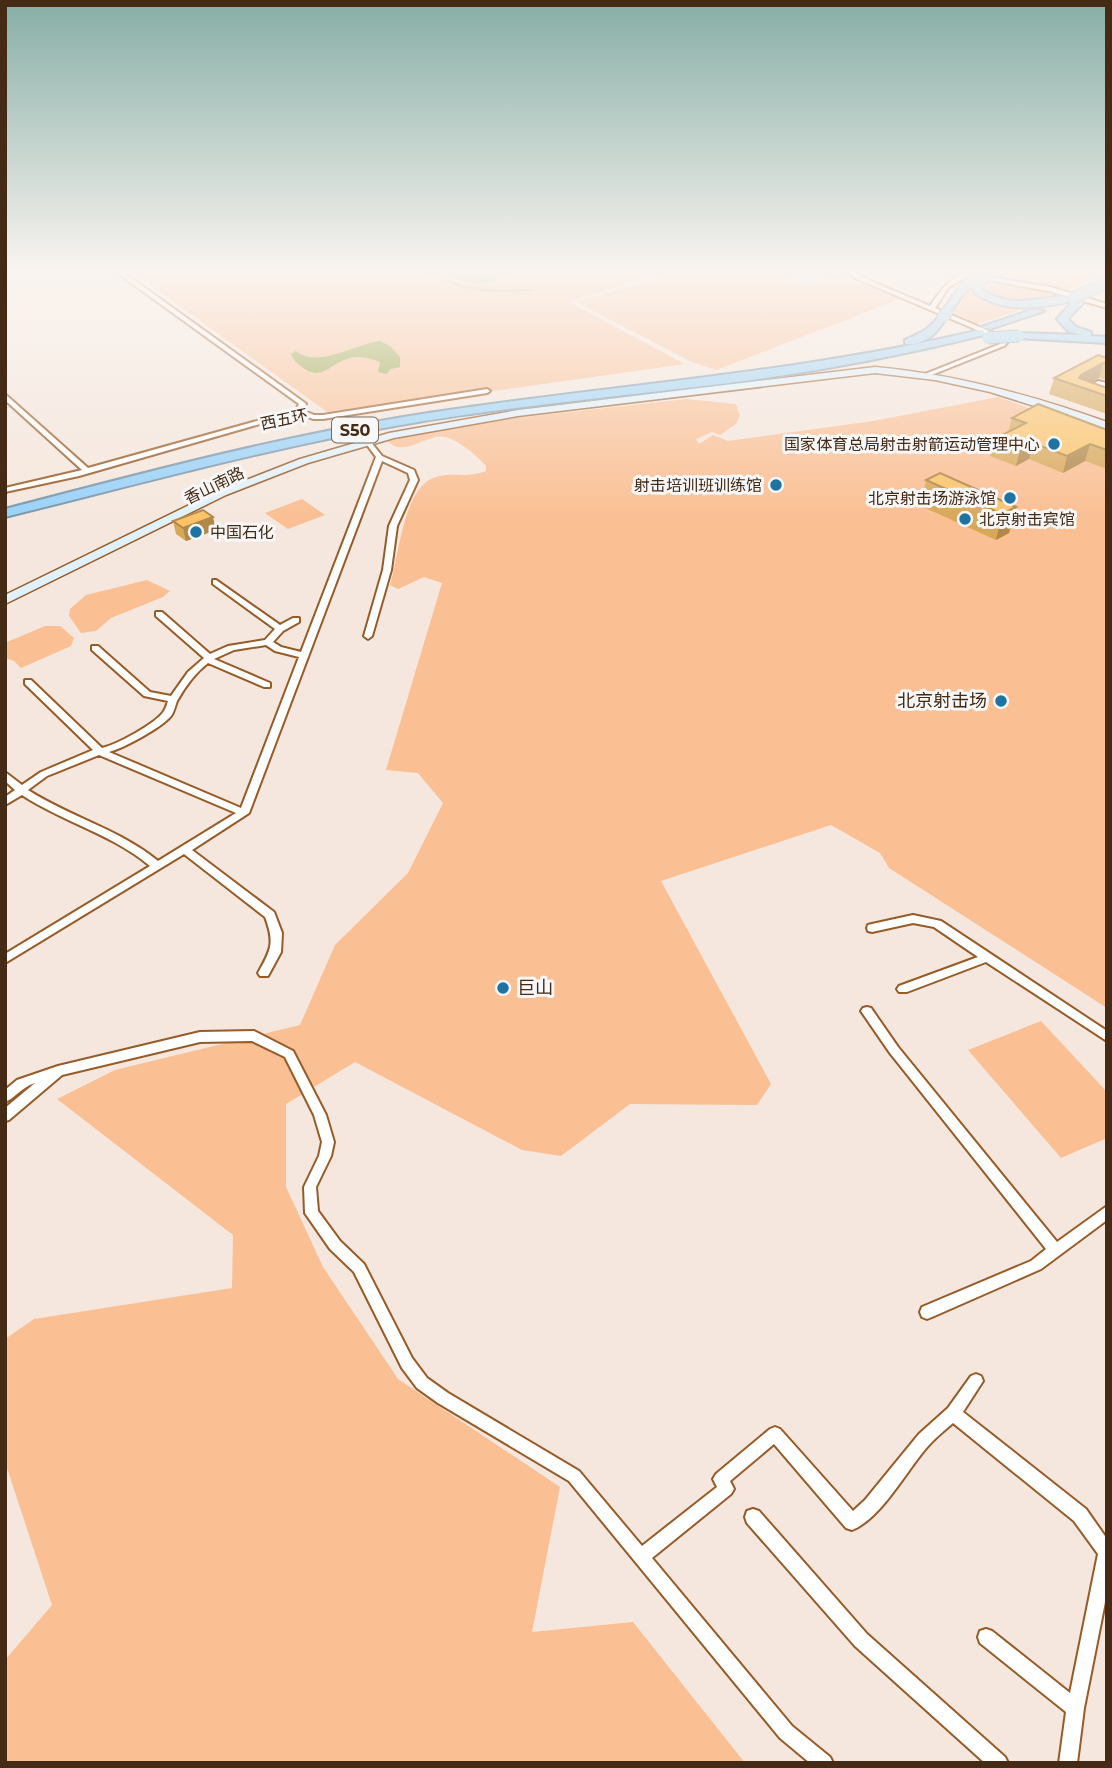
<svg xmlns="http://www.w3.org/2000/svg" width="1112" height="1768" font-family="Montserrat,'Noto Sans SC',sans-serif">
	<rect width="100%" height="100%" fill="#f5e7dd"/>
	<g fill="#fabf93">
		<polygon points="132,272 663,272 569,302 685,364 330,414"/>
		<polygon points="679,272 772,272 809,285 831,276 840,277 900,299 716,370 692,362 576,302"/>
		<polygon points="1014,272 1075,272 1094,278 1063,291 996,280"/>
		<path d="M989,283L1050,291L1056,293C1033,302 1007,306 986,290Z"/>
		<polygon points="968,287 979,296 992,302 1032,307 976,324 949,314"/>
		<path d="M998,397L1107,437V1008L889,868L880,853L831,825L661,881L771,1084L757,1105L630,1104L561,1156L522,1150L355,1062L286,1104V1187L323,1267L398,1379L560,1487L532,1632L633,1622L745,1763H5V1660L52,1605L5,1462V1339L34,1319L232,1288L233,1235L57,1099L115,1070L300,1025L335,945L408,873L443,803L418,773L386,770L442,583L424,577L398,589L390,585C399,557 403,490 433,478C452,471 466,479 486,471V466C479,457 457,439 445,437C427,433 403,459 388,441L437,429L516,418L686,399L736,404L740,416L736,424L720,435L712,432L696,439L699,444L713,435L728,441L873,421Z"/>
		<polygon points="302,499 325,515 288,529 265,513"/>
		<polygon points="147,580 170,591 163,597 111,618 96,631 81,633 69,616 70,609 86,595"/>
		<polygon points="45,626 60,626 74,638 71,646 21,668 14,661 5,658 7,642"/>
		<polygon points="1041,1021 1107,1092 1107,1138 1061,1158 968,1050"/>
	</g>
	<g fill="#93a442">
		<path d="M447,272H507C492,288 464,286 447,272Z"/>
		<path d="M380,341L390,346L400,357V367L390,369L387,374L378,372L380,362C370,358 358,355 347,359C329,364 322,382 302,367C297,363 294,361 291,354L296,351C316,369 356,344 380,341Z"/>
	</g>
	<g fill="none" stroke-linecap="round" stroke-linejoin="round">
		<path stroke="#93a442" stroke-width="2" d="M429,272C462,292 495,292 533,290"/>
		<defs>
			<g id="street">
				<polygon points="116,272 123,272 305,403 306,404 302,410 314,415 323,415 487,389 490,391 487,393 323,419 313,419 298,413 79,476 5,492 5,488 82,470 5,400 5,394 88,468 296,410 299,404"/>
				<path d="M848,272H855L859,276L930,306C941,290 952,274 972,272V274L949,287L935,308L1010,340L1004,346L929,376H925V374L1000,344L1003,341L855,278Z"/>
				<polygon points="989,277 1050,287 1107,304 1107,308 1049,291 987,280 987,278"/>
				<polygon points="1098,381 1107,383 1107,387 1099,385 1087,392 1107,399 1107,403 1079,392"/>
				<path d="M368,440L370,441L382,456L414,470L418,480L397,526L391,570L372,636L368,639L364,636L383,570L389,526L410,480L408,473L382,461L249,813L192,850L274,912L282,933L281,952L268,976H260L258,973C271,950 275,943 265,917L184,854L5,963V954L150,866C112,834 63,822 22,795L5,805V797L15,790L5,781V772L22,785L41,772L93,750L25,684V680H31L102,748C116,745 157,723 164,711C166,708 167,704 168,701L144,696L92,650V646H98L150,692L171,696L188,672L204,658L156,616V612H162L210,654L228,646L265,640L275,629L213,584V580H216L280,625L293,618H299V622L283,631L273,642L281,647L301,652L376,457L365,442ZM266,645L275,651L299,657L241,808L109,752C124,748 161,728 171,716C174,712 175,706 177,701C185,687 195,673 208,663L264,687H270V683L214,659L234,650ZM99,755L236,813L158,861C119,829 70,817 28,790L47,776Z"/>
				<polygon points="913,915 941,921 1107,1031 1107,1041 986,962 907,992 899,992 897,989 899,986 978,957 934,927 913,923 872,932 868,931 867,928 868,925 872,924"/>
				<polygon points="867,1007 871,1008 898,1047 1057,1242 1107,1206 1107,1220 1041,1269 932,1317 927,1319 922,1317 920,1312 922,1307 1031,1261 1046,1249 890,1053 861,1011 863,1008"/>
				<path d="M254,1031L293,1051L326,1115L334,1142L331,1156L316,1187L318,1211L340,1241L364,1264L412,1358L427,1378L448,1393L579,1471L642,1546L717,1487L713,1479L716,1474L770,1429L775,1427L780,1429L853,1511L865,1500L919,1434L948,1408L971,1376L976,1374L981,1376L983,1381L963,1412L1086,1509L1107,1539V1592L1084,1708L1077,1763H1059L1066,1712L980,1643L978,1637L980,1631L986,1629L992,1631L1070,1693L1098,1554L1074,1521L953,1423C945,1430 936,1437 929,1445C907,1469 882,1518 852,1530L846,1528L774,1444L730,1481L734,1489L731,1494L652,1558L792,1726L830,1757L833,1763H810L780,1738L569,1481L438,1403L417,1388L402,1368L354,1272L330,1249L305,1213L304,1187L319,1156L322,1142L314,1115L285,1057L252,1041L200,1042L62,1075L9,1120L5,1121V1108L35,1083C20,1088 17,1097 5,1102V1090L17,1080L58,1066L200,1032Z"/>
				<polygon points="753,1509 759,1511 867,1634 1005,1757 1008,1763 985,1763 855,1646 747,1523 745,1517 747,1511"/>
			</g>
			<path id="secondary" d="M875,367C955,374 1031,395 1107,422V429L990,392L935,380L875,373L518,416L394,438L308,463L226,495L5,604V595L218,491L300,459L389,433L518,410Z"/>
			<g id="highway">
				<path d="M985,272H1005L983,284V290C1022,315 1050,288 1083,299V303L1068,319L1076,327L1091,332V336L1107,337V343L1015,338L1014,336L1019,333L1081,335L1068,331L1057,319L1073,301C1038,308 1006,314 974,293L973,286C949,301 942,348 905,344V340C911,337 919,334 925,330C948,315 953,278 985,272Z"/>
				<polygon points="1035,309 1044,311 990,329 981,327"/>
				<path d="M980,330L984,331V335C900,356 815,372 729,383C625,396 521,405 418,422C279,445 142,483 5,517V509C143,473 281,436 422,414C609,385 795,374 980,330Z"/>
			</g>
		</defs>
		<use href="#street" stroke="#975b28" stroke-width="4"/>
		<use href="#secondary" stroke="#975b28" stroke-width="3"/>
		<use href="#highway" stroke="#7b97a9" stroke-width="4"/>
		<use href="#street" fill="#fff" fill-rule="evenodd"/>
		<use href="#secondary" fill="#e0f2fd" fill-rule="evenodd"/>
		<use href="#highway" fill="#98d2f9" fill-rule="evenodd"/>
		<defs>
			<g id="highway-bridge">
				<polyline points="1073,298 1107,283"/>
				<polyline points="943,317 947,312"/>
				<polyline points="988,338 1019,336"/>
			</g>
		</defs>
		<use href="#highway-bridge" stroke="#7b97a9" stroke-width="13" stroke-linecap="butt"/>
		<use href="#highway-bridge" stroke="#98d2f9" stroke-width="11"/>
	</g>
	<g fill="#d8a859">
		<polygon points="1107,358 1107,380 1099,378 1092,382 1107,388 1107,414 1049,394 1054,378"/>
		<polygon points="1012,418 1107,430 1107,469 1085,461 1063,473 1029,459 1016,466 990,456 994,439 1008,432"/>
		<polygon points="926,480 1016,507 1009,533 996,540 921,506"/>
		<polygon points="173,521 216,530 186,541 176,534"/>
	</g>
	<g fill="#b08849">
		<polygon points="1103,363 1099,378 1082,388 1079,378 1081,375"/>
		<polygon points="1033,443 1029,459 1016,466 1020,450"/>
		<polygon points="1090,444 1085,461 1063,473 1067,456"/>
		<polygon points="1016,507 1009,533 996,540 1002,514"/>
		<polygon points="213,517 216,530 186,541 183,528"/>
	</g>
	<g fill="#fbc368" stroke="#b08849" stroke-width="2">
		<polygon points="1098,355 1107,358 1107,363 1103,363 1081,375 1079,378 1107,388 1107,396 1054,378"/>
		<polygon points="1038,404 1107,430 1107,450 1090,444 1067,456 1033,443 1020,450 994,439 1026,423 1012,418"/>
		<polygon points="940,473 1016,507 1002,514 926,480"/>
		<polygon points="203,510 213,517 183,528 173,521"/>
	</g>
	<linearGradient id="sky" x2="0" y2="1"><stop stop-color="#86aea6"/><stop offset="0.52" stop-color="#faf4f0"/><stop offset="1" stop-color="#faf4f0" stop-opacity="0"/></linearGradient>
	<rect width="1112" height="520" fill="url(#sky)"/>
	<g fill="#1d74a4" stroke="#f7f7f7" stroke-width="2.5">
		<circle cx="1054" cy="444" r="7"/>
		<circle cx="776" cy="485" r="7"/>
		<circle cx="1010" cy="498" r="7"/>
		<circle cx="965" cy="519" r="7"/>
		<circle cx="196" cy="532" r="7"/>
		<circle cx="1001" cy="701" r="7"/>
		<circle cx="503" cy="988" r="7"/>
	</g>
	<g text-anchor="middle" stroke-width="6" stroke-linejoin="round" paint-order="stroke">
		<g font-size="16" fill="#452a15" stroke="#f7f7f7">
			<text transform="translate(284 419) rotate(-12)" y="6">西五环</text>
			<text transform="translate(214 485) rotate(-26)" y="6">香山南路</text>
		</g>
		<rect fill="#f7f7f7" stroke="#7a6859" stroke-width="2" x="332" y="417.5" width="46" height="25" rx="5"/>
		<g font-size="16" font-weight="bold" fill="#452a15">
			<text x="355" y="436">S50</text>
		</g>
		<g font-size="16" fill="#452a15" stroke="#f7f7f7" text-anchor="end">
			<text x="1040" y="450">国家体育总局射击射箭运动管理中心</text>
			<text x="762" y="491">射击培训班训练馆</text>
			<text x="996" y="504">北京射击场游泳馆</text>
			<text x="979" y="525" text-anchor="start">北京射击宾馆</text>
			<text x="210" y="538" text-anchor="start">中国石化</text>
		</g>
		<g font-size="18" fill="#452a15" stroke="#f7f7f7" text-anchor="end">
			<text x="987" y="707">北京射击场</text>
			<text x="517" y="994" text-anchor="start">巨山</text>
		</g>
	</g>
	<rect width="1112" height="1768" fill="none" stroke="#452a15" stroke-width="14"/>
</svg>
